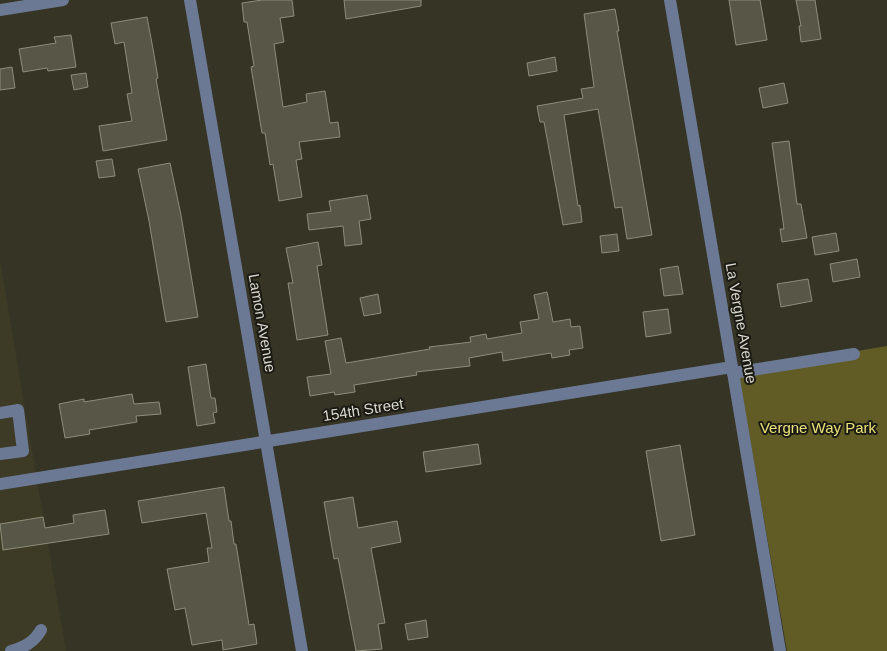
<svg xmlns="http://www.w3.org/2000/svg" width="887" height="651" font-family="Helvetica,sans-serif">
	<rect width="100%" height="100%" fill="#353425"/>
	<polygon fill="#3d3b25" points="0,260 66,651 0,651"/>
	<polygon fill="#615c25" points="887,346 887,651 787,651 738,371"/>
	<g fill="#585747" stroke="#8e8d7b">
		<polygon points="262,0 292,0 294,16 280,18 284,42 274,44 283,107 307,102 306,94 325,91 330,123 338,122 340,137 299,142 302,159 296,160 302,197 279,201 273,164 270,165 265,133 262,133 251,67 254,66 247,22 244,22 242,3"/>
		<polygon points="344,0 421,0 421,6 346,19"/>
		<polygon points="729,0 760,0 767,40 736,45"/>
		<polygon points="796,0 815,0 821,39 801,42 799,26 801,26"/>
		<polygon points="615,9 619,31 617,31 652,235 627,239 622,207 615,208 598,109 564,115 578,206 580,205 582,222 563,225 544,122 540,122 537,106 583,98 581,89 594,87 584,14"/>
		<polygon points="147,17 153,49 158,78 156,79 167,140 103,151 99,126 132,121 127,94 132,93 124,42 115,44 111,23"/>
		<polygon points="71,35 76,67 48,71 47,68 23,72 19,49 56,43 54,37"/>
		<polygon points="555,57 557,71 529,76 527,63"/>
		<polygon points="12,67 15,88 0,90 0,69"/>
		<polygon points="86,73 88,87 74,90 71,75"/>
		<polygon points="784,83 788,103 763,108 759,88"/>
		<polygon points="789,141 797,204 801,204 807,238 782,242 780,229 784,229 772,143"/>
		<polygon points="112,159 115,176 99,178 96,161"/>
		<polygon points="170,163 181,215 198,317 166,322 149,221 138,169"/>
		<polygon points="367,195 371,219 359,221 362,244 345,246 343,226 309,230 307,214 331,211 329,201"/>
		<polygon points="836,233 839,251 815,255 812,237"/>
		<polygon points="617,234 619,251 602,253 600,236"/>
		<polygon points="318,242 322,265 317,266 328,335 297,340 288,283 293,283 286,248"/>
		<polygon points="857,259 860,277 833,282 830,264"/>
		<polygon points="678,266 683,294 664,296 660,269"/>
		<polygon points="808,279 812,301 781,307 777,284"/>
		<polygon points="547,292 553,322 570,319 571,327 580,326 583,348 569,350 570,355 552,358 551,353 503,361 502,352 469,358 470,366 416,372 417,375 354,385 355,392 335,395 334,392 310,396 307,377 331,374 325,341 341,338 346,363 430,349 429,347 471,342 470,337 486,334 487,339 522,333 520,322 539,319 534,295"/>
		<polygon points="378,294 381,313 364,316 360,298"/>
		<polygon points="668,309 671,333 646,337 643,312"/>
		<polygon points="206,364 211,398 215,398 217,412 213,413 215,423 197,426 188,367"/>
		<polygon points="132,394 134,404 159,402 161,414 136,416 137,422 89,430 90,434 65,438 59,404 84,399 84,402"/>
		<polygon points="478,444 481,464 426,472 423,452"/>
		<polygon points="680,445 695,535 661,541 646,451"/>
		<polygon points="224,487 229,521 231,521 234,544 236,544 249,625 254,624 257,644 223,650 222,640 192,645 185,608 175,610 167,569 209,562 207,548 212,548 206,513 142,523 138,501"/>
		<polygon points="353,497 358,528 397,521 401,542 371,548 385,623 378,624 382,649 356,651 338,558 334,559 324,502"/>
		<polygon points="105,510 109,534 3,550 0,524 43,517 45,528 74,523 73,515"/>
		<polygon points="426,620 428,637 408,640 405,624"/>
	</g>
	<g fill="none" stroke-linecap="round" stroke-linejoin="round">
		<g stroke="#6c7994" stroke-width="12">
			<polyline points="190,0 302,651"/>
			<polyline points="670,0 780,651"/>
			<polyline points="0,10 63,0"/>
			<polyline points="733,373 854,354"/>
			<polyline points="0,413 18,410 23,451 0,454"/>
			<polyline points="0,484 732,367"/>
			<path d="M11,651C25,647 34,642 41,630"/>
		</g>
	</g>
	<g text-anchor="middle" stroke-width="4" stroke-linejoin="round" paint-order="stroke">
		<g font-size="15" fill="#d9d9cf" stroke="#1b1b14">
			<text transform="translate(262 323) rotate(80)" y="5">Lamon Avenue</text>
			<text transform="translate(741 323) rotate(80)" y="5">La Vergne Avenue</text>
			<text transform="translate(363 410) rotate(-9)" y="5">154th Street</text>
		</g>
		<g font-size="15" fill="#ebe279" stroke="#1b1b14">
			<text x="818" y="433">Vergne Way Park</text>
		</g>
	</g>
</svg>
